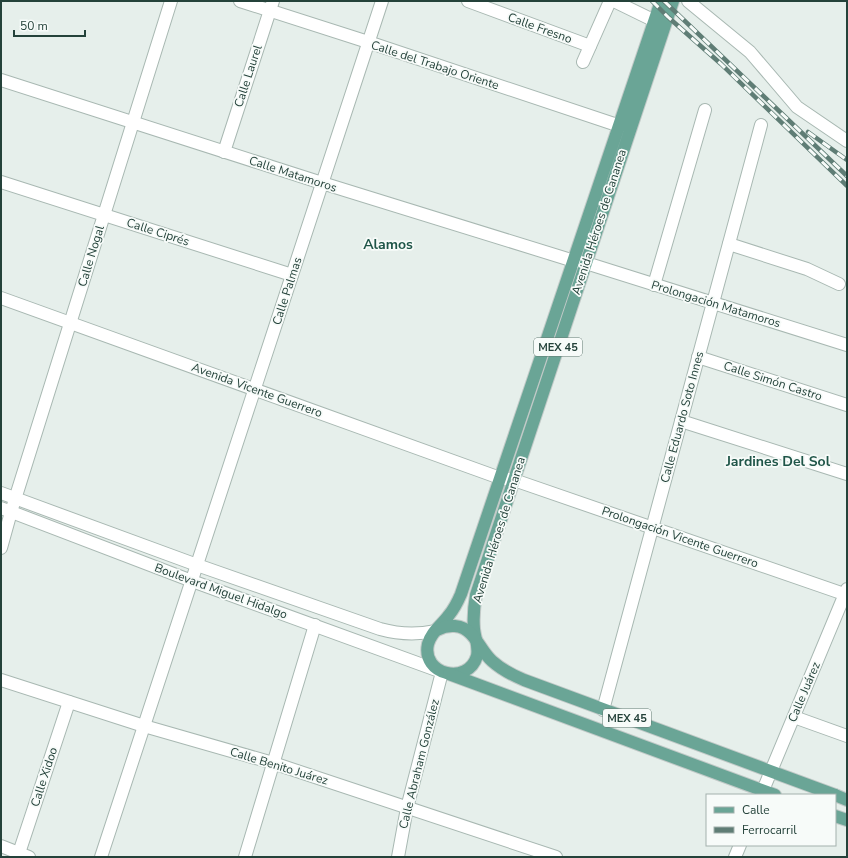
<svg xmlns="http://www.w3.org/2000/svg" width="848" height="858" font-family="'Nunito Sans',sans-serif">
	<rect width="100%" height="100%" fill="#e6efeb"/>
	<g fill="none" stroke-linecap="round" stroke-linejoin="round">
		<defs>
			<g id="minor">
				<polyline points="240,1 368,42 629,129"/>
				<polyline points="468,1 590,46"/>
				<polyline points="614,1 663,25"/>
				<polyline points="688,1 750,52 797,107 847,141"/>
				<polyline points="583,62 610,1"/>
				<polyline points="1,80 322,183 574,261 586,263 847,345"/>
				<polyline points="224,152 273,1"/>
				<polyline points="1,182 292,275"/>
				<polyline points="729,244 807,269 839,284"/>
				<polyline points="654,285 705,110"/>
				<polyline points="1,298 500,478 514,480 847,595"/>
				<polyline points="698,357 847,405"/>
				<polyline points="681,421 847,474"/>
				<path d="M1,493L197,565L380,629C398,634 416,635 435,631"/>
				<polyline points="1,508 192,581 442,672 407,808 398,857"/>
				<polyline points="1,548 11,512 171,1"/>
				<polyline points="1,680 144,726 273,763 556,857"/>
				<polyline points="603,710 761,125"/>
				<polyline points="794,717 847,736"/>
				<polyline points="761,795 847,589"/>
				<polyline points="1,846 29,857"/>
				<polyline points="19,853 69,702"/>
				<polyline points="101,857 382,1"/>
				<polyline points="245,857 315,625"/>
				<polyline points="735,857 740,845"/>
			</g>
			<g id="major">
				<path d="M661,1L461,594C458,601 454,609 449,615C442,625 431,632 428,644C421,675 468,686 477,656C479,647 475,638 474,629C473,617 474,606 476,595L514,480L673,1"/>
				<path d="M437,630C448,624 462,624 471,634C479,642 483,653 492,661C502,670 512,675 524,680L835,795"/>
				<polyline points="449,674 775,795"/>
				<polyline points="835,795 847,800"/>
				<polyline points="835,816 847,820"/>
			</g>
		</defs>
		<use href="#minor" stroke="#a8b8b2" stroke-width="14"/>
		<use href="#major" stroke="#c2cac8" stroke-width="14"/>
		<use href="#minor" stroke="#fff" stroke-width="12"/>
		<use href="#major" stroke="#6aa596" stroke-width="12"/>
		<defs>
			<g id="rail">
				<polyline points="652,1 668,17 721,64 847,186"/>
				<polyline points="664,1 847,176"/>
				<polyline points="808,132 847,160"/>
			</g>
		</defs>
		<use href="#rail" stroke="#5f7d75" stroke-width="4.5"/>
		<use href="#rail" stroke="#f7fbf9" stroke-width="3" stroke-dasharray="9" stroke-linecap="butt"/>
	</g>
	<g text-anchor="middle" stroke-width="3.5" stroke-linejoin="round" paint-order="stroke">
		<g fill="#f7fbf9" stroke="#637a73" stroke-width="1">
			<rect x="534" y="338" width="48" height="18" rx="3"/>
			<rect x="603" y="709" width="48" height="18" rx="3"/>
		</g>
		<g font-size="11" font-weight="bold" fill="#24423a">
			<text x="558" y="351">MEX 45</text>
			<text x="627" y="722">MEX 45</text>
		</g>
		<g font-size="12" fill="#24423a" stroke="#f7fbf9">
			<text transform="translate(540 28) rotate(20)" y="4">Calle Fresno</text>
			<text transform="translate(435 65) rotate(18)" y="4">Calle del Trabajo Oriente</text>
			<text transform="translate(248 76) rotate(-72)" y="4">Calle Laurel</text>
			<text transform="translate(293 174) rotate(18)" y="4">Calle Matamoros</text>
			<text transform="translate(599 222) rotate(-72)" y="4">Avenida Héroes de Cananea</text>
			<text transform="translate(158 232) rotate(18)" y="4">Calle Ciprés</text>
			<text transform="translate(91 256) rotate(-73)" y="4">Calle Nogal</text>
			<text transform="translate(287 291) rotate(-72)" y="4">Calle Palmas</text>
			<text transform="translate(716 304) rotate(17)" y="4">Prolongación Matamoros</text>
			<text transform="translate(773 381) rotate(18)" y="4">Calle Simón Castro</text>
			<text transform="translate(257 390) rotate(20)" y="4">Avenida Vicente Guerrero</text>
			<text transform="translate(682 417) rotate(-75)" y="4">Calle Eduardo Soto Innes</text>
			<text transform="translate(499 530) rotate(-73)" y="4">Avenida Héroes de Cananea</text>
			<text transform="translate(680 537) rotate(19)" y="4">Prolongación Vicente Guerrero</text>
			<text transform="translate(221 591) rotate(20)" y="4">Boulevard Miguel Hidalgo</text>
			<text transform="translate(804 692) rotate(-67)" y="4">Calle Juárez</text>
			<text transform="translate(419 764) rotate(-76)" y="4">Calle Abraham González</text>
			<text transform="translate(279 766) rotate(17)" y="4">Calle Benito Juárez</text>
			<text transform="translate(44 777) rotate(-72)" y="4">Calle Xidoo</text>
		</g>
		<g font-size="14" font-weight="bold" fill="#1f5548" stroke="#f7fbf9">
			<text x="388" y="249">Alamos</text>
			<text x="778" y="466">Jardines Del Sol</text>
		</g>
	</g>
	<rect width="848" height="858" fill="none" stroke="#24423a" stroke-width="4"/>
	<rect x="706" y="794" width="130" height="52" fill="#f7fbf9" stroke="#a3b1ad"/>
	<rect x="714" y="807" width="20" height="6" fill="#6aa596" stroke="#a3b1ad"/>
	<text x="742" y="814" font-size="12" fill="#24423a">Calle</text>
	<rect x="714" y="827" width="20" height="6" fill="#5f7d75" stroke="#a3b1ad"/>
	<text x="742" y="834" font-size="12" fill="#24423a">Ferrocarril</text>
	<path d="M14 30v6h71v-6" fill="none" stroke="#24423a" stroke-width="2"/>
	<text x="20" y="30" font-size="12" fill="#24423a" stroke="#f7fbf9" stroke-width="3" paint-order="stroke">50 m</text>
</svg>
